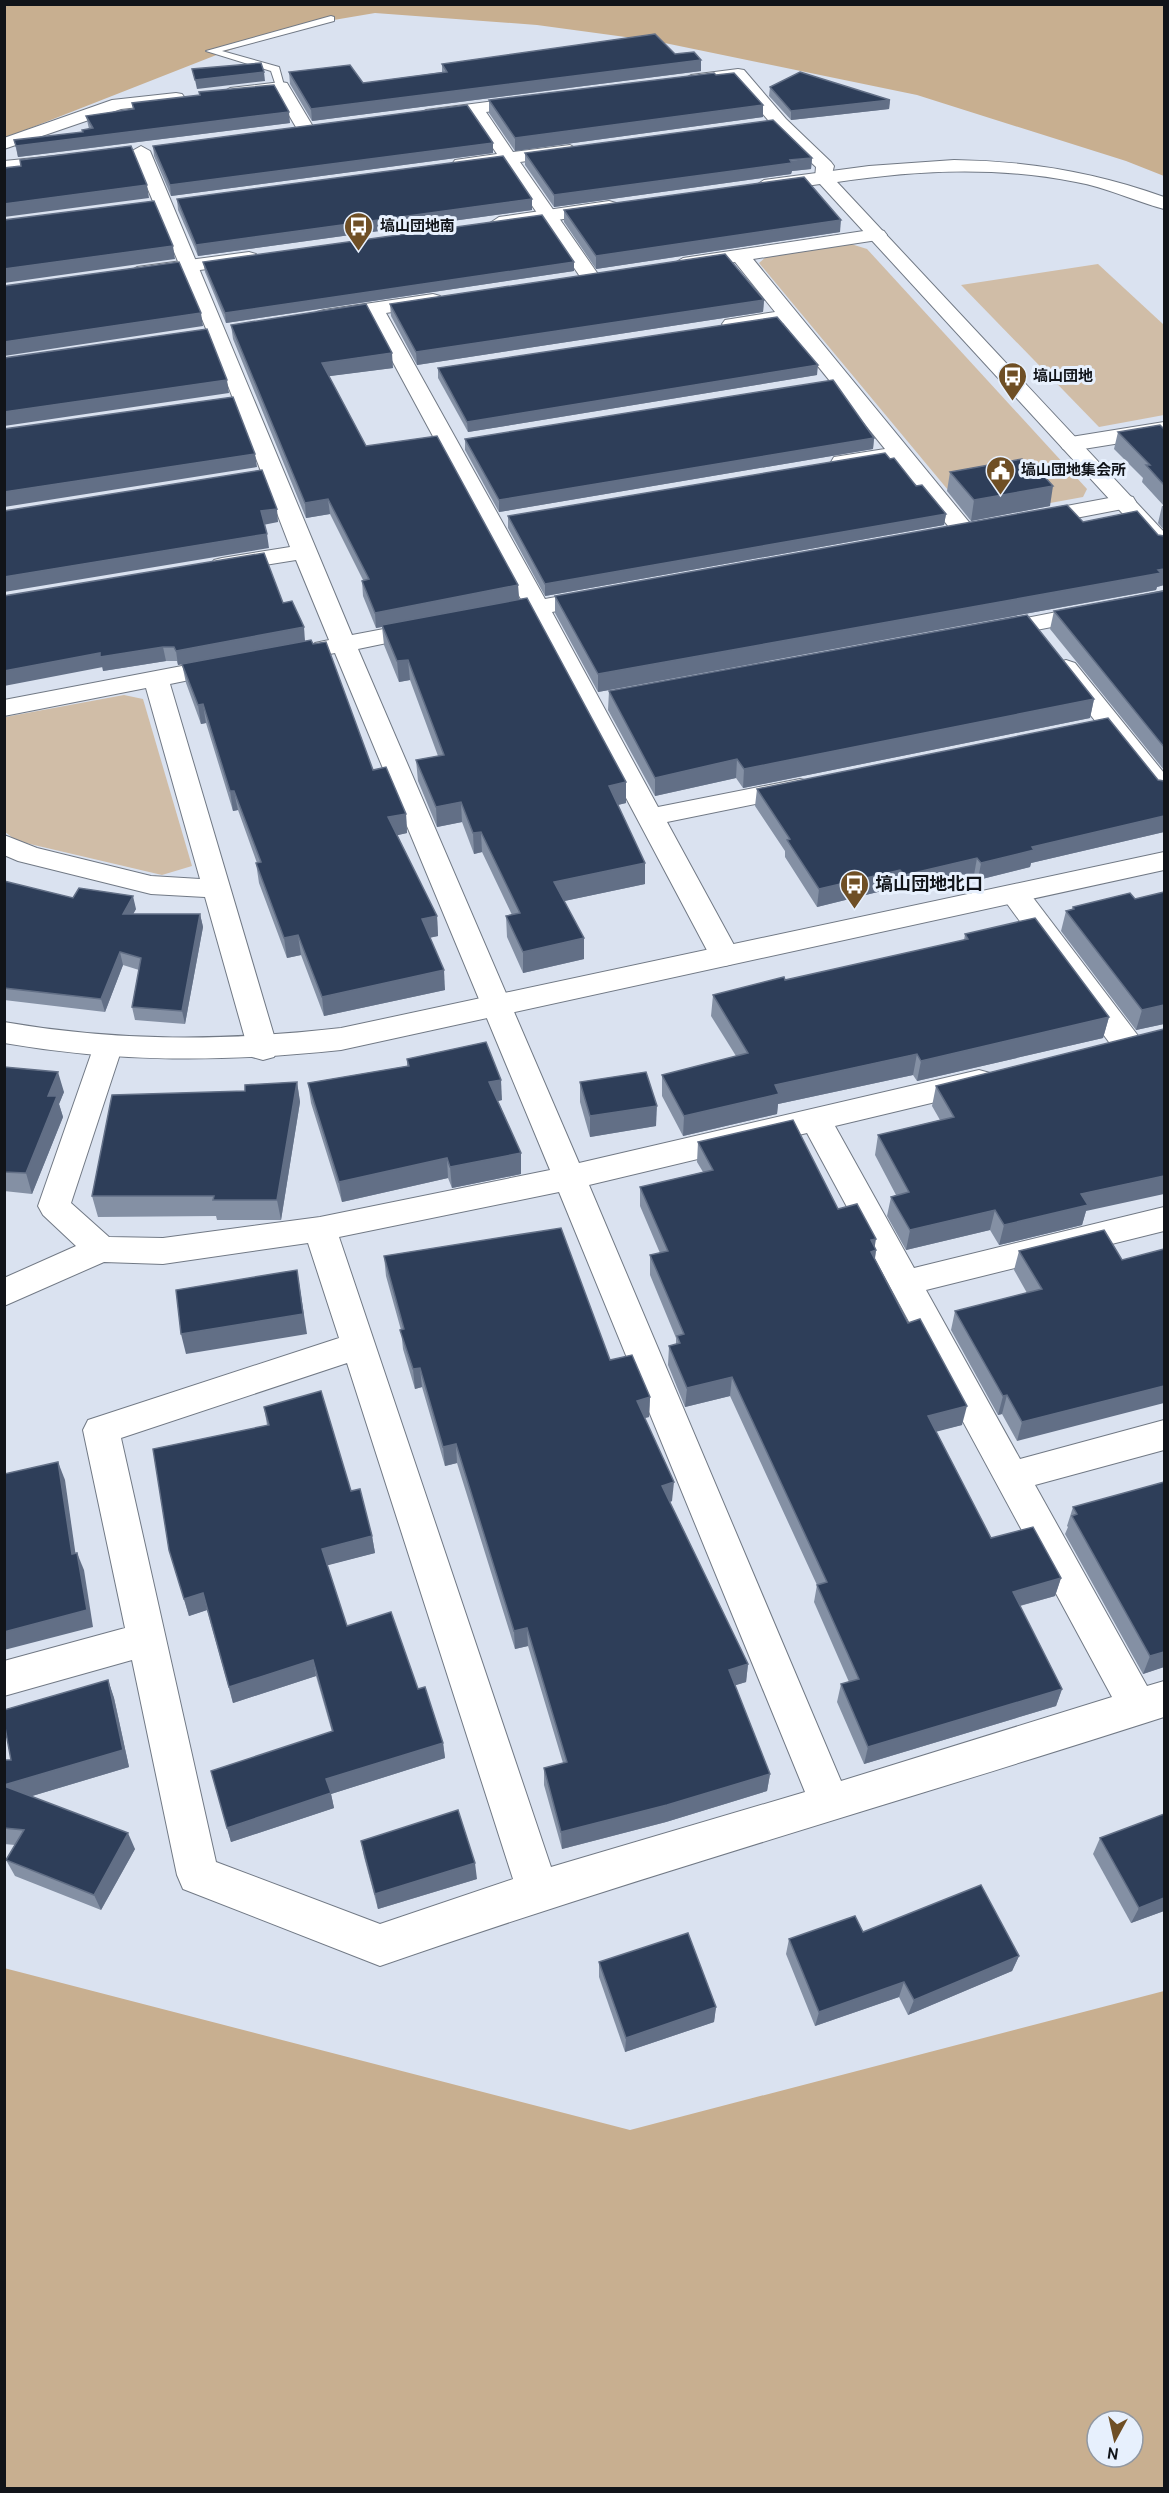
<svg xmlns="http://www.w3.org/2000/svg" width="1169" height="2493" font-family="Cabin,'Noto Sans JP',sans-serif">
	<rect width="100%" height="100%" fill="#dae2f0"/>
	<g fill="#d0bda7">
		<polygon points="851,244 867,249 1087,489 1083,497 984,515 963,508 759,263 766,257"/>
		<polygon points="1098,264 1164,325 1164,415 1099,427 961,285"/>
		<polygon points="124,695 143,699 192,866 162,875 17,841 5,832 5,717"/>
	</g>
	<g fill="#c8af90" fill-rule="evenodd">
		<polygon points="4,5 1164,5 1164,176 1126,161 917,95 655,41 537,25 375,13 310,24 224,52 5,138"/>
		<path d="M4,1968L630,2130L1164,1991V2488H5ZM1097,2421H1133V2457H1097Z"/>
	</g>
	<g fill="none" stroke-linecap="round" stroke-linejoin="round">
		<defs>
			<polygon id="service" points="331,16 334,17 334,21 222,51 279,67 285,89 277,89 271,71 206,51"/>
			<g id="minor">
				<polygon points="738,69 744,70 786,119 831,162 834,166 830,182 818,182 815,178 816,167 774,127 734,80 691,85 682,80 691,75"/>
				<polygon points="281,82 287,83 315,130 312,134 300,134 276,93 230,98 221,93 230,88"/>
				<polygon points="176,93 182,94 185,98 182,102 121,109 4,149 4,138 112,100"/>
				<polygon points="533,96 539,97 542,101 539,105 486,112 513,152 570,145 579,150 570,155 520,162 600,277 597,281 583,281 504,164 461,169 455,168 452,164 455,160 497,154 470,114 426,120 417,115 426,110"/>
				<path d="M141,146L150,151L352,635L426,621L435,623L438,628L435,633L358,649L579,1163L979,1070L990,1073L994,1081L990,1089L835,1126L914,1268L1164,1207V1231L926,1290L1020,1459L1164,1420V1450L1035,1485L1147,1686L1164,1681V1717C904,1801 639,1876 380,1966L183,1889L177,1875L132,1660L4,1696V1661L125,1628L83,1430L88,1420L339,1338L308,1243L163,1264L104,1262L4,1306V1278L76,1246L43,1215L38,1206L96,1040L107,1037L118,1040L122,1048L71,1203L109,1237L163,1238L320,1217L550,1170L335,653L324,655L315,653L312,648L315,643L329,640L296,560L222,572L214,570L210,565L214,560L222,558L290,547L207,331L132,151ZM807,1133L1112,1697L841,1781L589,1185ZM559,1192L805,1792L551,1867L339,1237ZM347,1363L513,1879L380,1924L216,1862L121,1438Z"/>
				<polygon points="65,155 74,160 71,164 4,172 4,161"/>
				<polygon points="877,229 884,231 887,235 884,239 753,259 973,527 977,532 973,537 957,537 895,460 842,469 834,467 831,462 834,457 885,449 783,323 732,330 725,328 722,324 725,320 775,312 735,262 683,270 673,264 683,258"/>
				<polygon points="433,294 440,296 443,300 440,304 386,313 545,599 600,589 609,591 612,596 609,601 552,612 658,807 800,779 809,781 813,787 809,793 800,795 667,822 740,956 735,963 725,966 715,963 710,956 530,617 489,624 480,622 477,617 480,612 523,603 368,316 324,322 317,320 314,316 317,312 324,310"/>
				<polygon points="1164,422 1164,436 1071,451 1063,449 1060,444 1063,439 1071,437"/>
				<polygon points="1125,495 1133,497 1136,502 1133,507 1029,527 1021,525 1017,520 1021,515 1029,513"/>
				<polygon points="1164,591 1164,605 990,639 981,637 978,632 981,627 990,625"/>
				<polygon points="229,657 238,660 242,665 238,670 170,684 278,1049 274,1057 263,1060 252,1057 248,1049 205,897 151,894 18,861 4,855 4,835 37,848 151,876 200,879 146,688 4,716 4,700"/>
				<polygon points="1066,660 1075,663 1164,773 1164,798 1155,796 1057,673 1053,668 1057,663"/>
				<polygon points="1015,885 1025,887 1139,1037 1143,1045 1139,1053 1128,1056 1117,1053 1005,901 1001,894 1005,887"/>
			</g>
			<g id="tertiary">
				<path d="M954,160C1028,161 1095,172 1164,197V209C1134,201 1106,187 1076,182C996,166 917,170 837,182L1164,532V552L1156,550L820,184L764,192L755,186L764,180L869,166Z"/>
				<polygon points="609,201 616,203 618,207 616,211 499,229 490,223 499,217"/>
				<polygon points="249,252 256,254 259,258 256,262 137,279 127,273 137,267"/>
				<path d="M1164,852V870L341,1050C227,1062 118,1063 4,1043V1022C118,1042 227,1041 341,1028Z"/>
			</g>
		</defs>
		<use href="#service" stroke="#717985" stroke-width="2"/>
		<use href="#minor" stroke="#717985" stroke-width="2"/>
		<use href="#tertiary" stroke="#717985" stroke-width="2"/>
		<use href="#service" fill="#fff" fill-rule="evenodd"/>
		<use href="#minor" fill="#fff" fill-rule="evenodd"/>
		<use href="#tertiary" fill="#fff" fill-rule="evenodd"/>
	</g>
	<g fill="#8490a4">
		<polygon points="675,54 701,71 312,121 290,84 289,72 363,83 442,72 442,64"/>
		<polygon points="716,75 763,105 763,117 515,151 489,113 489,100"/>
		<polygon points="770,87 890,100 889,109 791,120 769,96"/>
		<polygon points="132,103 290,123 18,157 14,140 83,132 82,130 89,129 86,116 133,109"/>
		<polygon points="153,146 493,153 171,196 154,156"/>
		<polygon points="525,153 812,158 811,169 792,171 791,174 554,207 525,165"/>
		<polygon points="177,199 532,210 198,256 178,210"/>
		<polygon points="564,210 840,232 596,269 564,222"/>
		<polygon points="203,262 574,271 226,323 205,272"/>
		<polygon points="764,300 763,312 417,365 391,316 390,304"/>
		<polygon points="231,325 393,368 329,376 366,446 518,585 519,600 626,782 626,803 618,805 645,884 564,901 584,959 523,973 507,937 506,916 512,915 482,852 474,854 462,822 437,827 418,781 416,760 438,756 410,680 399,682 384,645 382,627 376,628 363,596 362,581 363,580 330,514 306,518 233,339"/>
		<polygon points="438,368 817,375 468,432 438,378"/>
		<polygon points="1163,428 1164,428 1164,530 1158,523 1162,506 1164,506 1142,482 1143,478 1114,449 1118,432"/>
		<polygon points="874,438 873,449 499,512 465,450 465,439"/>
		<polygon points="890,459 946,514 944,525 545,596 508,528 508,516"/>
		<polygon points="1028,467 1050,506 971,521 947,491 950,472"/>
		<polygon points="1083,522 1164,536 1164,585 1157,587 1156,590 598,692 555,613 555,596"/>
		<polygon points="1164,591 1164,770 1050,629 1054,611"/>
		<polygon points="4,596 283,603 305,641 373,770 406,814 407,833 397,835 437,916 438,936 429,938 445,990 324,1016 301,955 287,958 259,883 256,863 257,863 238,810 233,811 206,723 201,724 186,683 182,664 178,665 177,661 166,661 103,671 103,667"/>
		<polygon points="609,691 1094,699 1090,718 743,788 736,778 655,796 608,710"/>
		<polygon points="1158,780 1164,781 1164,832 1031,863 1030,867 978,880 974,875 902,893 898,887 817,907 785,857 785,851 755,806 757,789"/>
		<polygon points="4,881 73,898 136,909 133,914 200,914 203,927 185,1024 135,1020 132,1007 139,970 123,965 105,1012 4,1000"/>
		<polygon points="1164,892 1164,1024 1136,1030 1061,931 1066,911 1072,909 1073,907 1135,899"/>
		<polygon points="965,934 1109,1017 1103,1038 917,1081 913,1075 778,1104 777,1114 683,1136 662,1096 662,1075 736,1056 711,1016 713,995 785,980 964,940"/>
		<polygon points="407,1059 502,1100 498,1101 521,1153 521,1174 452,1188 448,1178 342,1202 311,1103 308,1083 407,1066"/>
		<polygon points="4,1067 64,1092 59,1104 63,1117 32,1194 4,1191"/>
		<polygon points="297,1082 300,1102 281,1220 217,1220 216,1216 98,1217 92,1196 245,1091"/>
		<polygon points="580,1082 656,1126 590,1137 580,1102"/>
		<polygon points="936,1086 1086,1211 1082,1225 999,1245 990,1230 906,1250 887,1216 891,1197 896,1195 875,1155 878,1135 940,1120 932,1106"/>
		<polygon points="698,1142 838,1209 874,1247 876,1250 875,1259 962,1425 936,1431 991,1538 1061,1578 1055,1596 1020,1606 1062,1689 1056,1706 864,1764 837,1702 841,1684 849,1682 814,1602 817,1585 730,1396 685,1407 668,1365 669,1346 676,1344 676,1338 650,1275 650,1255 660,1253 640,1206 640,1187 703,1172 697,1162"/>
		<polygon points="1019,1251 1122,1260 1017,1441 1002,1414 998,1415 951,1330 955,1311 1027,1293 1014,1270"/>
		<polygon points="384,1256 610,1360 650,1397 649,1417 645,1418 672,1501 670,1502 748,1664 746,1682 735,1685 770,1774 767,1791 666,1822 562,1849 544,1785 544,1768 563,1763 528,1646 515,1649 457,1463 445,1466 422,1387 415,1389 403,1349 401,1330 386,1276"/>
		<polygon points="264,1407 351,1491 372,1536 375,1553 327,1565 347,1626 418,1689 443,1743 445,1758 331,1794 334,1808 231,1842 227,1828 332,1732 316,1676 233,1703 207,1610 189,1616 169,1550 267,1425"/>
		<polygon points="1073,1507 1164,1667 1143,1674 1065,1534 1068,1527 1067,1526"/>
		<polygon points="108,1680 114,1698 129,1767 32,1796 135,1849 101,1910 15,1876 6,1860 15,1845 4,1844 4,1760 11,1760"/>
		<polygon points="1100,1838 1164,1911 1131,1923 1093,1854"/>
		<polygon points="361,1841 477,1879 378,1909 364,1857"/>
		<polygon points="863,1932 1019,1956 1012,1971 908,2015 899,1997 815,2026 786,1954 789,1939"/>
		<polygon points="599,1962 716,2007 714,2022 625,2052 599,1977"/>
	</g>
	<g fill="#626f86">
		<polygon points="701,60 701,71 312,121 311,109"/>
		<polygon points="264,72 265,81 197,89 195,80"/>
		<polygon points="890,100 889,109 791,120 791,111"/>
		<polygon points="763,105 763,117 515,151 515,138"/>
		<polygon points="289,112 290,123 18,157 16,146"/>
		<polygon points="493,143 493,153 171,196 170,185"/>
		<polygon points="812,158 811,169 792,171 791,174 554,207 554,195"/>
		<polygon points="147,185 149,198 4,217 4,204"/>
		<polygon points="532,199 532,210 198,256 196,245"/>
		<polygon points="841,220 840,232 596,269 596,256"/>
		<polygon points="173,246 175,259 4,283 4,269"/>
		<polygon points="574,262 574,271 226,323 225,313"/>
		<polygon points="764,300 763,312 417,365 416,352"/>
		<polygon points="201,313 203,326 4,356 4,342"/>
		<polygon points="392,353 393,368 323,377 322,363"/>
		<polygon points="818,365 817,375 468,432 467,422"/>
		<polygon points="227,380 229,393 4,426 4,412"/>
		<polygon points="874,438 873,449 499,512 499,500"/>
		<polygon points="255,454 257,467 4,507 4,492"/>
		<polygon points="1053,486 1050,506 971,521 974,500"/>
		<polygon points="328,499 330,514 306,518 305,503"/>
		<polygon points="277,509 278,522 263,525 261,511"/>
		<polygon points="946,514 944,525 545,596 545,584"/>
		<polygon points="267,534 269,548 4,592 4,577"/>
		<polygon points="1164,569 1164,585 1157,587 1156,590 598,692 598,674"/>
		<polygon points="518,585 519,600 376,628 375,613"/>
		<polygon points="304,627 305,641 178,665 176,651"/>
		<polygon points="163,647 166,661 103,671 100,657"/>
		<polygon points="100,653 103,667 4,686 4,671"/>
		<polygon points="408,660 410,680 399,682 397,661"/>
		<polygon points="1094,699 1090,718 743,788 744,769"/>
		<polygon points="203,704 206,723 201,724 198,705"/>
		<polygon points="737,759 736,778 655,796 655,778"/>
		<polygon points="626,782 626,803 609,807 609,786"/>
		<polygon points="230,791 234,791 238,810 233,811"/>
		<polygon points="461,802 462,822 437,827 436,807"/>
		<polygon points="406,814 407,833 390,837 388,817"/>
		<polygon points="1164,816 1164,832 1031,863 1030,867 978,880 981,863 1032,847"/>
		<polygon points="481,832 482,852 474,854 473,833"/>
		<polygon points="977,858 974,875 902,893 905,875"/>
		<polygon points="645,863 645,884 555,903 554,882"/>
		<polygon points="900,870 898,887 817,907 819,889"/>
		<polygon points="133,896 136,909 126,927 123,914"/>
		<polygon points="200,914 203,927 185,1024 182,1011"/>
		<polygon points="437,916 438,936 423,939 422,919"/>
		<polygon points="298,935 301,955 287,958 284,938"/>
		<polygon points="584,938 584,959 523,973 523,952"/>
		<polygon points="120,952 123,965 105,1012 101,999"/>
		<polygon points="444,970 445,990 324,1016 322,997"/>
		<polygon points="1164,1005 1164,1024 1136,1030 1142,1010"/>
		<polygon points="1109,1017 1103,1038 917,1081 921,1061"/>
		<polygon points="917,1054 913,1075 778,1104 777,1114 683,1136 684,1116 775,1085"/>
		<polygon points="58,1072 64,1092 59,1104 63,1117 32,1194 26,1173 48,1096"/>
		<polygon points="501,1080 502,1100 490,1103 489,1082"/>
		<polygon points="297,1082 300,1102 281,1220 277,1200"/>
		<polygon points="657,1106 656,1126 590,1137 590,1116"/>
		<polygon points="521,1153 521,1174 452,1188 450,1167"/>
		<polygon points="447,1158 448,1178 342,1202 339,1182"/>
		<polygon points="1164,1176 1164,1194 1086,1211 1082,1225 999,1245 1004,1225 1081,1194"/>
		<polygon points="995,1210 990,1230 906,1250 910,1230"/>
		<polygon points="876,1239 874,1251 876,1250 873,1270 868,1271 871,1240"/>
		<polygon points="297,1270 307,1334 186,1354 181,1334"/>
		<polygon points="420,1368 422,1387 415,1389 413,1369"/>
		<polygon points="732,1377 730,1396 685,1407 687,1388"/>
		<polygon points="1164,1386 1164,1403 1017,1441 1022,1422"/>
		<polygon points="1007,1395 1002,1414 998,1415 1003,1396"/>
		<polygon points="650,1397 649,1417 636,1420 637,1401"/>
		<polygon points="967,1406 962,1425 924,1435 928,1416"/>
		<polygon points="456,1444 457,1463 445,1466 443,1447"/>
		<polygon points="58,1462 65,1480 78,1571 72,1554"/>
		<polygon points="674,1482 672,1501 661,1505 662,1486"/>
		<polygon points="372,1536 375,1553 325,1566 322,1549"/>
		<polygon points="77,1553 84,1570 93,1627 4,1650 4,1632"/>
		<polygon points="1061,1578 1055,1596 1008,1609 1013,1592"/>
		<polygon points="203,1593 207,1610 189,1616 184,1599"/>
		<polygon points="527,1628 528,1646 515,1649 514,1631"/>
		<polygon points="1164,1652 1164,1667 1143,1674 1150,1656"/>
		<polygon points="313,1660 316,1676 233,1703 229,1687"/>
		<polygon points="748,1664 746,1682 727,1688 729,1670"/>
		<polygon points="108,1680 114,1698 129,1767 12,1802 4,1788 4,1785"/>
		<polygon points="1062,1689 1056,1706 864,1764 868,1747"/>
		<polygon points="443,1743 445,1758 331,1794 334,1808 231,1842 227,1828 326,1779"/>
		<polygon points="770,1774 767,1791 666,1822 562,1849 561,1832"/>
		<polygon points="128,1833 135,1849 101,1910 94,1895"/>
		<polygon points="475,1863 477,1879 378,1909 375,1894"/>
		<polygon points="1164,1898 1164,1911 1131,1923 1139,1908"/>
		<polygon points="1019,1956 1012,1971 908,2015 914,2000"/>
		<polygon points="904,1982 899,1997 815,2026 819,2012"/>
		<polygon points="716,2007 714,2022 625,2052 626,2038"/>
	</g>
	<g fill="#2e3e59" stroke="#626f86" stroke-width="1.5">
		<polygon points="655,34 675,54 694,52 701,60 311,109 289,72 350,65 363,83 447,72 442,64"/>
		<polygon points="261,63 264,72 195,80 192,69"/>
		<polygon points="800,72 890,100 791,111 770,87"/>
		<polygon points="714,73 716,75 734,73 763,105 515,138 489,100"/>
		<polygon points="274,85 289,112 16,146 14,140 83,132 82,130 93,128 86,116 134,109 132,103 200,95 199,92"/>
		<polygon points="467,105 493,143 170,185 153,146"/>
		<polygon points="773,120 812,158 790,160 792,163 554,195 525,153"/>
		<polygon points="131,146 147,185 4,204 4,168 21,166 20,160"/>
		<polygon points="503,156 532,199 196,245 177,199"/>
		<polygon points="804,177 841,220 596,256 564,210"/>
		<polygon points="154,201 173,246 4,269 4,220"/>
		<polygon points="542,215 574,262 225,313 203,262"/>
		<polygon points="725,254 764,300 416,352 390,304"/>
		<polygon points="179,262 201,313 4,342 4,286"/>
		<polygon points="366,304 392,353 322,363 366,446 437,436 518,585 375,613 362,581 369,579 328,499 305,503 231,325"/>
		<polygon points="777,317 818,365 467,422 438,368"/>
		<polygon points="207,329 227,380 4,412 4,358"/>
		<polygon points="833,380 874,438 499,500 465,439"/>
		<polygon points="233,397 255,454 4,492 4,429"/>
		<polygon points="1160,425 1163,428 1164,428 1164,485 1146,465 1150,465 1118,432"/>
		<polygon points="885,453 890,459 894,458 916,486 922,485 946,514 545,584 508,516"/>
		<polygon points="1022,459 1028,467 1034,465 1053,486 974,500 950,472"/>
		<polygon points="262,470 277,509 261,511 267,534 4,577 4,511"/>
		<polygon points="1067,505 1083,522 1137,511 1158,535 1164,536 1164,569 1158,570 1161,573 598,674 555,596"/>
		<polygon points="264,553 283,603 292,601 304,627 176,651 174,647 163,647 100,657 100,653 4,671 4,596"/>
		<polygon points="1164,591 1164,747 1054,611"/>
		<polygon points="527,598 626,782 609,786 645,863 554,882 584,938 523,952 506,916 520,913 481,832 473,833 461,802 436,807 416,760 444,755 408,660 397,661 382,625"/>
		<polygon points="1027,615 1094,699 744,769 737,759 655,778 609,691"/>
		<polygon points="311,640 313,644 326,642 373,770 386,767 406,814 388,817 437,916 422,919 444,970 322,997 298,935 284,938 256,863 261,862 234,791 230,791 203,704 198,705 182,664"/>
		<polygon points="1108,718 1158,780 1164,781 1164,816 1032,847 1034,850 981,863 977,858 905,875 900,870 819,889 787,840 790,839 757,789"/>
		<polygon points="4,881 73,898 79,888 133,896 123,914 200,914 182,1011 132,1007 141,958 120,952 101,999 4,988"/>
		<polygon points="1164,892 1164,1005 1142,1010 1066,911 1074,909 1073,907 1130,893 1135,899"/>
		<polygon points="1035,918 1109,1017 921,1061 917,1054 775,1085 779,1094 684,1116 662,1075 748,1053 713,995 784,977 785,980 968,939 965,934"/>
		<polygon points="1164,1029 1164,1176 1081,1194 1088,1205 1004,1225 995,1210 910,1230 891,1197 909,1192 878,1135 954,1117 936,1086"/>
		<polygon points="486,1042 501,1080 489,1082 521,1153 450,1167 447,1158 339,1182 308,1083 409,1066 407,1059"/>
		<polygon points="4,1067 58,1072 48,1096 57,1096 26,1173 4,1172"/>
		<polygon points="646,1072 657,1106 590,1116 580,1082"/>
		<polygon points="297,1082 277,1200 213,1200 214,1196 92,1196 112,1095 245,1091 245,1085"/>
		<polygon points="793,1120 838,1209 857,1204 876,1239 871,1240 876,1250 871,1252 908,1323 920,1319 967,1406 928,1416 991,1538 1033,1527 1061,1578 1013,1592 1062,1689 868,1747 841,1684 859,1679 817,1585 827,1582 732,1377 687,1388 669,1346 680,1343 677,1336 684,1334 650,1255 668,1251 640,1187 713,1170 698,1142"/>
		<polygon points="561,1228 610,1360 632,1355 650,1397 637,1401 674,1482 662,1486 748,1664 729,1670 770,1774 667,1805 561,1832 544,1768 567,1762 527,1628 514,1631 456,1444 443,1447 420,1368 413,1369 400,1330 404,1329 384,1256"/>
		<polygon points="1104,1230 1122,1260 1164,1249 1164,1386 1022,1422 1007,1395 1003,1396 955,1311 1042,1289 1019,1251"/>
		<polygon points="297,1270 303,1314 181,1334 176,1290"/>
		<polygon points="321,1391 351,1491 360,1489 372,1536 322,1549 347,1626 391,1612 418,1689 425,1687 443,1743 326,1779 331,1793 227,1828 211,1771 333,1731 313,1660 229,1687 203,1593 184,1599 169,1550 153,1449 269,1425 264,1407"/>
		<polygon points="58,1462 72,1554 77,1553 87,1610 4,1632 4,1474"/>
		<polygon points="1164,1482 1164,1652 1150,1656 1072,1516 1077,1514 1073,1507"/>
		<polygon points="108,1680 123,1750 4,1785 4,1760 11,1760 4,1722 4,1710"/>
		<polygon points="4,1786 128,1833 94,1895 6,1860 24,1830 4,1828"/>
		<polygon points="458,1810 475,1863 375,1894 361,1841"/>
		<polygon points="1164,1814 1164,1898 1139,1908 1100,1838"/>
		<polygon points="981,1885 1019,1956 914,2000 904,1982 819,2012 789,1939 855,1916 863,1932"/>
		<polygon points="688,1933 716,2007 626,2038 599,1962"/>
	</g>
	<defs>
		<symbol id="bus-pin" viewBox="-11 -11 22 30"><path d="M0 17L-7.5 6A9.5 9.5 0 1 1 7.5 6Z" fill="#6f4f25" stroke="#e7f0fd"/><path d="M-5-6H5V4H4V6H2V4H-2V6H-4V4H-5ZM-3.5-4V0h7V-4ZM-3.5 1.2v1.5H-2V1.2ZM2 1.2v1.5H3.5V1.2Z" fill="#fff"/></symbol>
		<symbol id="civic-pin" viewBox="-11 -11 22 30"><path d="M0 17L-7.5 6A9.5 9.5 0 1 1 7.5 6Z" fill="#6f4f25" stroke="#e7f0fd"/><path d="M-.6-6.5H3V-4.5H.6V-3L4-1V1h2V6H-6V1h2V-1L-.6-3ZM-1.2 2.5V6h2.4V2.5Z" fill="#fff"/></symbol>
	</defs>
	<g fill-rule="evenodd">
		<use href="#bus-pin" x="342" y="210" width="33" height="45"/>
		<use href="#bus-pin" x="996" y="360" width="33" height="45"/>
		<use href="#civic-pin" x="984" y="454" width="33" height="45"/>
		<use href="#bus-pin" x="838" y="868" width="33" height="45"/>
	</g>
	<g text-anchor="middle" stroke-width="6" stroke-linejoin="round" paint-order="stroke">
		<g font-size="15" font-weight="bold" fill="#111419" stroke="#e7f0fd" text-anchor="start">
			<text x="380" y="231">塙山団地南</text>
			<text x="1033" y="381">塙山団地</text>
			<text x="1021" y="475">塙山団地集会所</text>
		</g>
		<g font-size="18" font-weight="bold" fill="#111419" stroke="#e7f0fd" text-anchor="start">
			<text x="875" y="890">塙山団地北口</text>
		</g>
	</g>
	<rect width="1169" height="2493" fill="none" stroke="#111419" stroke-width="12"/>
	<g transform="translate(1115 2439) rotate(188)"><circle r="28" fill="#e7f0fd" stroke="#9198a2" stroke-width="1.5"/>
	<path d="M0-4.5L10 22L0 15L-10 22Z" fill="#6f4f25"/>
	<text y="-9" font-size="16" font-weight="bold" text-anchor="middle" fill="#111419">N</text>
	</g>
</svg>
